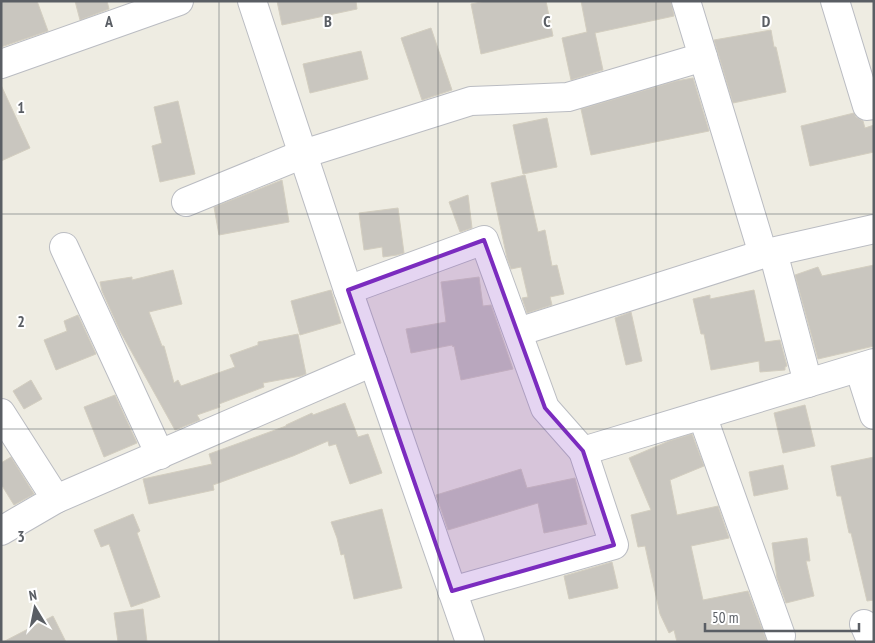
<svg xmlns="http://www.w3.org/2000/svg" width="875" height="643" font-family="'PT Sans Narrow',sans-serif">
	<rect width="100%" height="100%" fill="#eeece2"/>
	<g fill="#c9c6bf" stroke="#d3cec0">
		<polygon points="1,1 37,1 48,31 1,47"/>
		<polygon points="75,1 107,1 109,9 80,20"/>
		<polygon points="277,1 356,1 357,9 282,25"/>
		<polygon points="486,1 546,1 553,36 481,54 471,4"/>
		<polygon points="581,1 671,1 674,16 595,33 603,70 571,80 562,38 587,32"/>
		<polygon points="431,28 452,90 422,100 401,38"/>
		<polygon points="771,30 774,47 776,47 786,92 733,103 714,40"/>
		<polygon points="361,51 368,79 310,93 303,64"/>
		<polygon points="693,78 709,131 591,155 581,109 676,81"/>
		<polygon points="1,85 30,148 1,161"/>
		<polygon points="178,101 195,174 160,182 152,146 162,143 154,107"/>
		<polygon points="854,113 856,117 863,121 865,128 874,125 874,152 810,166 801,126"/>
		<polygon points="547,118 557,167 523,174 513,125"/>
		<polygon points="525,175 538,232 545,230 552,266 557,265 564,294 550,297 552,305 527,313 522,298 528,297 521,267 511,269 507,258 491,183"/>
		<polygon points="282,180 289,222 219,235 214,207"/>
		<polygon points="468,195 472,228 460,232 449,202"/>
		<polygon points="398,208 404,253 397,255 383,257 382,247 364,250 359,213"/>
		<polygon points="874,265 874,346 818,359 795,275 818,267 822,276"/>
		<polygon points="173,270 182,304 149,312 162,346 164,346 174,383 178,380 181,386 235,367 230,355 258,345 258,342 298,334 306,374 301,376 263,383 264,387 219,404 220,407 197,415 200,420 175,430 120,331 102,291 100,282 132,277 132,280"/>
		<polygon points="479,277 483,306 491,305 513,369 461,380 454,346 453,347 452,345 411,353 406,329 446,322 441,282"/>
		<polygon points="331,290 341,323 300,335 291,301"/>
		<polygon points="754,290 765,342 780,340 787,366 785,367 785,370 760,372 759,361 711,370 704,334 701,334 693,299 710,295 710,299"/>
		<polygon points="631,312 642,361 626,365 615,318"/>
		<polygon points="78,315 96,354 56,370 44,340 67,331 64,321"/>
		<polygon points="31,380 42,399 24,409 13,391"/>
		<polygon points="115,395 137,443 104,457 84,407"/>
		<polygon points="345,403 358,437 368,434 382,473 350,484 336,444 329,446 328,441 293,456 213,485 214,490 149,504 143,479 212,464 209,454 286,426 286,425 312,413 313,415"/>
		<polygon points="805,405 815,446 783,453 774,413"/>
		<polygon points="692,434 704,466 670,480 677,515 718,506 729,538 691,546 703,600 748,591 767,642 677,642 674,630 669,633 660,614 645,546 638,547 631,515 651,510 629,458 669,441"/>
		<polygon points="11,457 34,494 14,505 1,484 1,463"/>
		<polygon points="874,457 874,600 867,601 851,533 849,533 841,496 837,496 831,466"/>
		<polygon points="783,465 788,489 754,496 749,472"/>
		<polygon points="521,469 527,488 575,478 587,524 544,533 538,503 448,530 436,495"/>
		<polygon points="382,509 402,588 354,599 344,554 341,555 337,538 331,522"/>
		<polygon points="133,514 140,531 137,533 160,597 131,607 109,544 101,547 94,530"/>
		<polygon points="807,538 810,561 806,561 814,596 786,603 777,578 772,543"/>
		<polygon points="612,562 618,588 569,599 564,576"/>
		<polygon points="143,609 147,642 118,642 114,613"/>
		<polygon points="53,616 66,642 3,642"/>
	</g>
	<g fill="none" stroke-linecap="round" stroke-linejoin="round">
		<defs>
			<g id="minor">
				<polyline points="252,1 348,290"/>
				<polyline points="686,1 763,254"/>
				<polyline points="835,1 867,106 874,105"/>
				<polyline points="1,64 179,1"/>
				<polyline points="186,202 303,154 471,101 568,97 703,57"/>
				<polyline points="64,247 160,455"/>
				<polyline points="773,252 808,383"/>
				<polyline points="518,332 763,254 874,229"/>
				<polyline points="373,362 470,642"/>
				<polyline points="859,368 874,415"/>
				<polyline points="1,413 56,499 1,531"/>
				<polyline points="702,415 781,636"/>
				<polyline points="56,499 373,362 348,290 484,240 545,408 583,451 874,363"/>
				<polyline points="452,591 614,545 583,451"/>
				<polyline points="864,624 872,642"/>
			</g>
		</defs>
		<use href="#minor" stroke="#babcc2" stroke-width="30"/>
		<use href="#minor" stroke="#fff" stroke-width="28"/>
	</g>
	<path fill="#7b2cbf" fill-opacity="0.2" stroke="#7b2cbf" stroke-width="4" stroke-linejoin="round" d="M484,240L545,408L583,451L614,545L452,591L348,290Z"/>
	<path fill="none" stroke="#5a5e64" stroke-width="1" stroke-opacity="0.55" d="M219,1V642M438,1V642M656,1V642M1,214H874M1,429H874"/>
	<g font-size="16" text-anchor="middle" font-weight="bold" fill="#5a5e64" stroke="#fff" stroke-width="4" stroke-linejoin="round" paint-order="stroke">
		<text x="109" y="27">A</text>
		<text x="328" y="27">B</text>
		<text x="547" y="27">C</text>
		<text x="766" y="27">D</text>
		<text x="21" y="113">1</text>
		<text x="21" y="327">2</text>
		<text x="21" y="542">3</text>
	</g>
	<rect width="875" height="643" fill="none" stroke="#5a5e64" stroke-width="5"/>
	<g transform="translate(35 608) rotate(350)" stroke="#ffffff" stroke-width="4" paint-order="stroke">
	<path d="M0-4L9 19L0 12L-9 19Z" fill="#5a5e64"/>
	<text y="-8" font-size="14" font-weight="bold" text-anchor="middle" fill="#5a5e64">N</text>
	</g>
	<path d="M705 623v8h154v-8" fill="none" stroke="#5a5e64" stroke-width="2.5"/>
	<text x="712" y="623" font-size="15" fill="#5a5e64" stroke="#ffffff" stroke-width="4" paint-order="stroke">50 m</text>
</svg>
